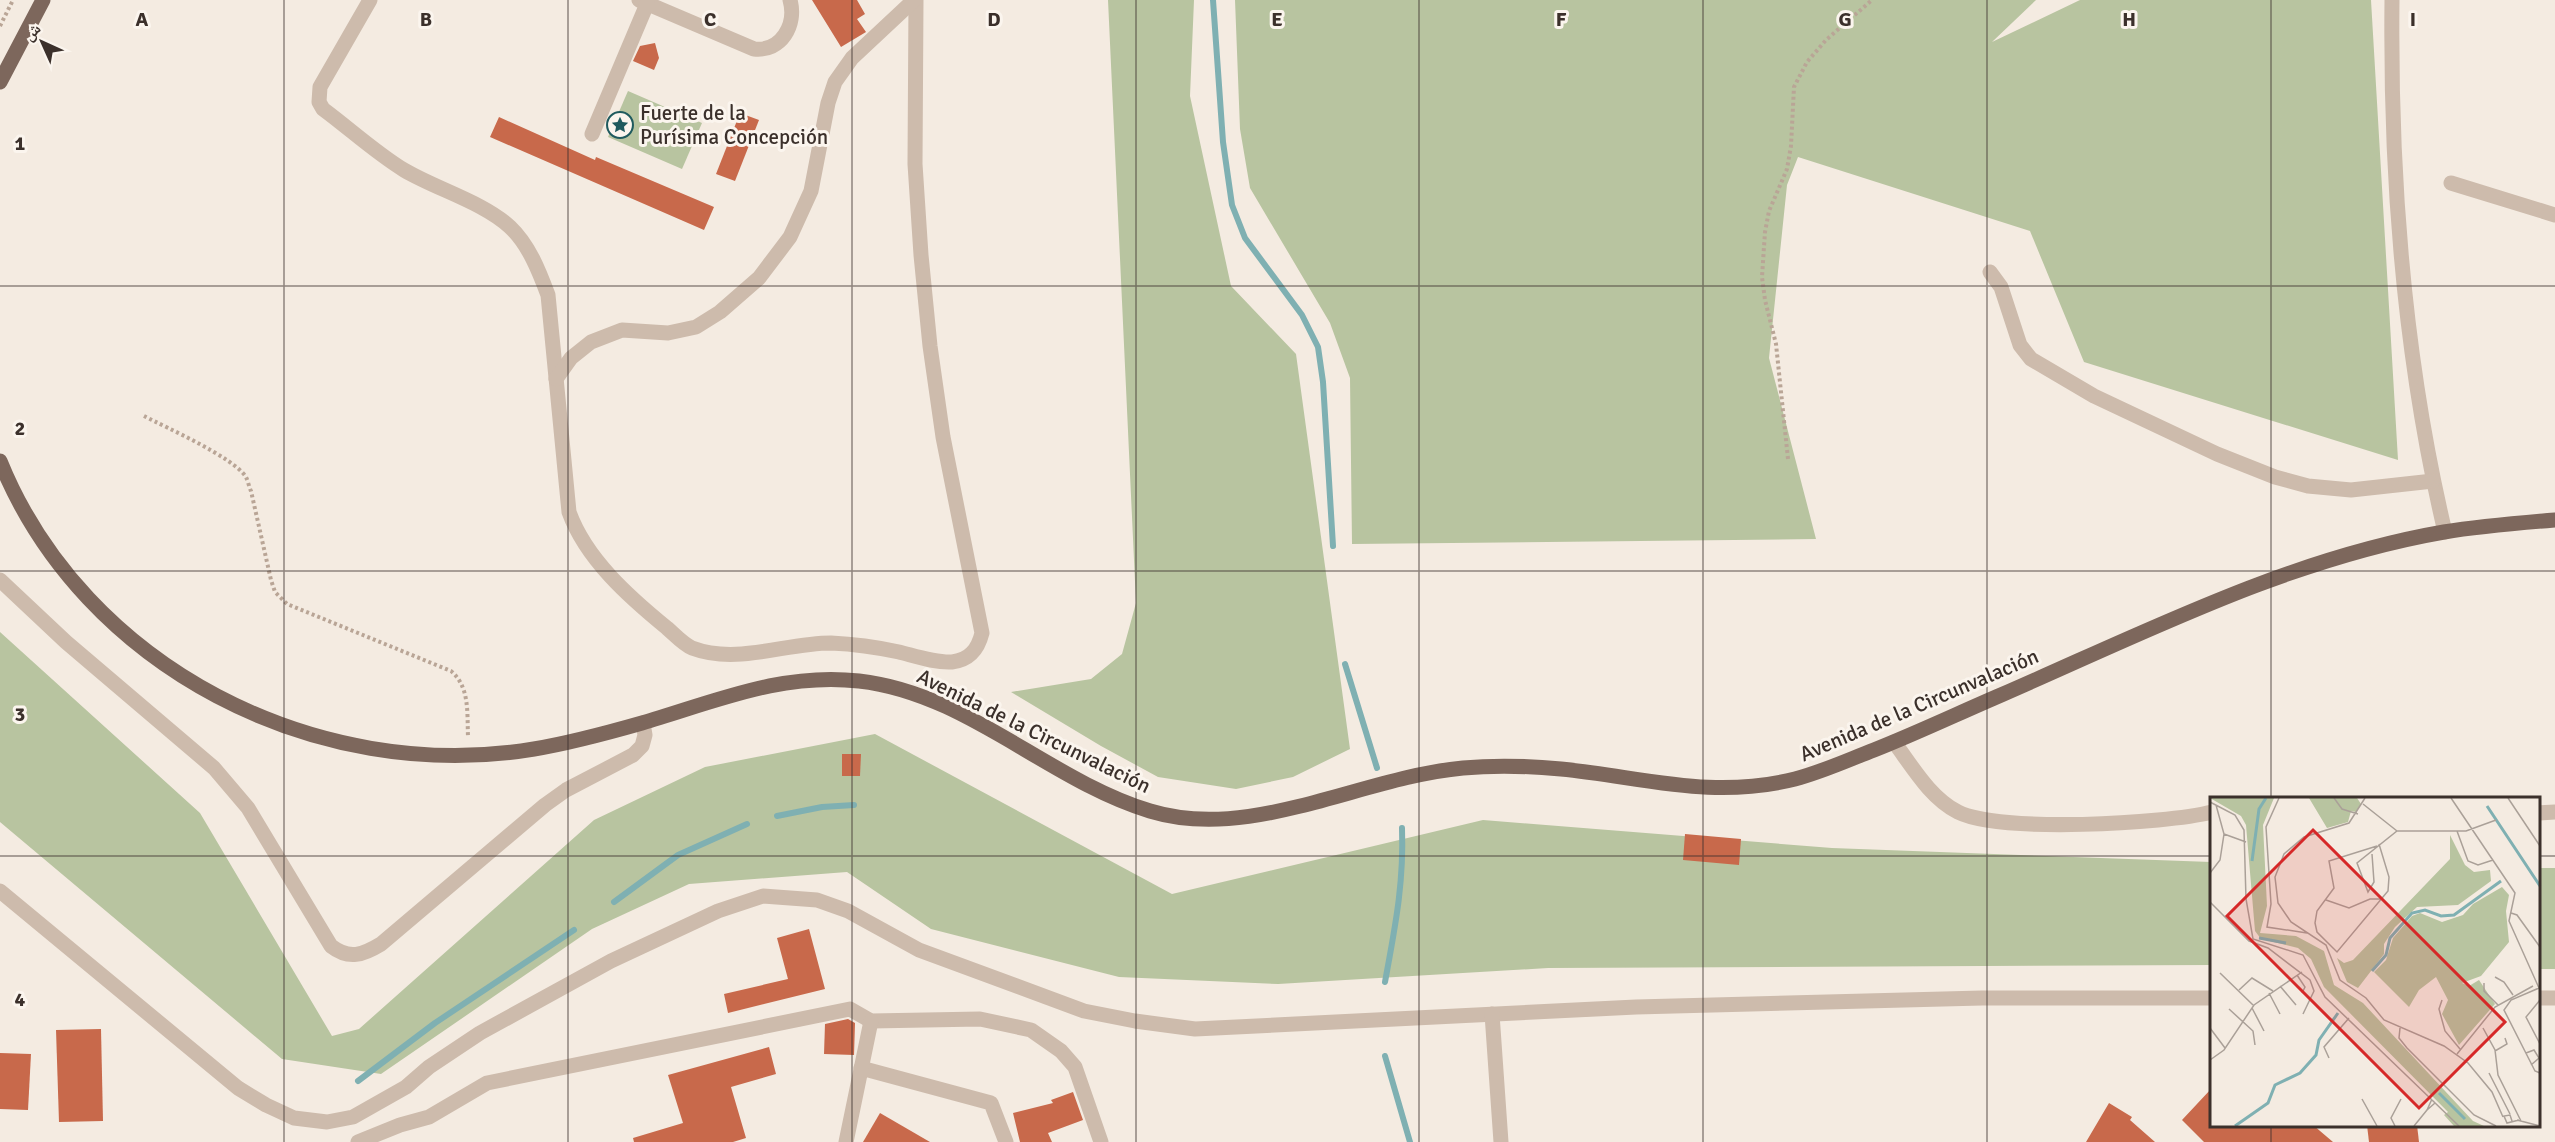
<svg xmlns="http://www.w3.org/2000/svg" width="2555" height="1142" font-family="Signika,'Noto Naskh Arabic',sans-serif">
	<rect width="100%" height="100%" fill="#f4ebe1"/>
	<g fill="#b8c4a0">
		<polygon points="1108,0 1194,0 1190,96 1231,286 1296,354 1350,749 1293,777 1236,789 1158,777 1101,746 1011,692 1091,679 1122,654 1136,603"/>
		<polygon points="1235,0 2036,0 1992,42 2080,0 2371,0 2398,460 2084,362 2030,231 1798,157 1787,185 1769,358 1816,539 1352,544 1350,378 1330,323 1250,188 1240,129"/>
		<polygon points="628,91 702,123 682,169 608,137"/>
		<polygon points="0,632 200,813 332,1036 359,1029 594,820 705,767 875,734 1172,894 1483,820 1832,848 2211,862 2211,965 1548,968 1278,984 1119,977 931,929 847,872 689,884 592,929 381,1074 282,1059 0,822"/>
		<rect x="2539" y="868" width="16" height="101"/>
	</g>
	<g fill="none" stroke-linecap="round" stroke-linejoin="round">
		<g stroke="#7fb0b2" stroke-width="6">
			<polyline points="1213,0 1223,142 1232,205 1245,238 1302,315 1318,347 1323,382 1333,546"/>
			<polyline points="1345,664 1377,768"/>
			<polyline points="777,816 822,807 854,805"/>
			<polyline points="614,902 678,855 747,824"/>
			<path d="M1385,982C1395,927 1404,884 1402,828"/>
			<polyline points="1385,1056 1410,1142"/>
			<polyline points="358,1081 435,1023 574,930"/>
		</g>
	</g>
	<g fill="#c8694b">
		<polygon points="812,0 857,0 865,14 857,19 866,32 841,47"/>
		<polygon points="655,43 659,58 654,70 633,61 640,46"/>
		<polygon points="740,113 759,120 735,181 716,174"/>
		<polygon points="499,117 595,160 596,157 714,207 704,230 490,137"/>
		<polygon points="842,754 861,754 860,776 842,776"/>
		<polygon points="1685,834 1741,839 1739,865 1683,860"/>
		<polygon points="809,929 825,989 728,1013 724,994 788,979 777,938"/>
		<polygon points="848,1019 855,1023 854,1055 824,1054 825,1024"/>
		<polygon points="101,1029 103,1121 59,1122 56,1030"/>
		<polygon points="769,1047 776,1074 731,1087 746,1138 733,1142 634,1142 633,1138 683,1123 668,1075"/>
		<polygon points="0,1053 31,1054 28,1110 0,1109"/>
		<polygon points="2211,1089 2211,1125 2313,1125 2333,1142 2204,1142 2182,1120"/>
		<polygon points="1073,1092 1083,1120 1048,1133 1052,1142 1020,1142 1013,1113 1053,1103 1051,1100"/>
		<polygon points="2109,1103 2132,1117 2130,1120 2155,1142 2086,1142"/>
		<polygon points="880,1113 930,1142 863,1142"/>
		<polygon points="2367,1125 2417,1125 2419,1142 2369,1142"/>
	</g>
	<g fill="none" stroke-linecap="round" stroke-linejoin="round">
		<g stroke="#b9a596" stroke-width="4" stroke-dasharray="3 3" stroke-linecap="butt">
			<polyline points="0,26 13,0"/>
			<path d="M144,416C167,428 233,457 246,477C248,481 249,487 251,491L271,580L275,592L287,604L451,671C470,687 467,713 468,737"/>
			<polyline points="1788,459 1776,344 1765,300 1762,277 1765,232 1769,211 1787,169 1791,146 1794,87 1807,62 1826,40 1872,0"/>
		</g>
		<g stroke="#cdbbac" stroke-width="15">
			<path d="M370,0L320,87L319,102L323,109C350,129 376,153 404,170C436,189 483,202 510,227C529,245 539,271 548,295L569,512C586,559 629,597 667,628C675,635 683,644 692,648C737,665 785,643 831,643C854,644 876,647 899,652C915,656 935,663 952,662C970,660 978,649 982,633L943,437L930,346L921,255L915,164L916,0"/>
			<path d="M639,0L754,49C781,52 797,25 790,0"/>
			<path d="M2392,0C2390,177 2404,359 2445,532"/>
			<polyline points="592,134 647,4"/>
			<polyline points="2451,183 2555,215"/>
			<polyline points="1990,272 2001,287 2020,345 2031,359 2094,396 2217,454 2275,477 2308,486 2351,490 2433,481"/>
			<polyline points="556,379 571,358 591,342 622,330 668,333 696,327 720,312 759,278 790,237 811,191 828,103 835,82 852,58 914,0"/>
			<path d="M0,580L66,642L214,768L248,808L331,946C349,960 363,955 381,944L545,805L566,790L633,755L642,746L645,735L643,723"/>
			<path d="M1894,742C1912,766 1930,798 1958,812C2000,833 2164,824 2212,812"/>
			<polyline points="2538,813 2555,812"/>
			<polyline points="0,891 238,1088 266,1105 294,1118 327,1122 353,1117 406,1087 429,1067 480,1033 611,961 718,911 763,896 817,900 848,911 919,950 1084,1011 1135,1021 1195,1029 1636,1007 1982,998 2212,998"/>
			<polyline points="2538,998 2555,998"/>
			<polyline points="1492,1014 1501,1142"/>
			<polyline points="861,1068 991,1103 1006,1142"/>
			<polyline points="358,1142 400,1125 429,1117 487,1083 850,1009 871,1021 980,1019 1031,1030 1061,1051 1075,1067 1101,1142"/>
			<polyline points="846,1142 871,1021"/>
		</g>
		<g stroke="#7d675c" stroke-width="15">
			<polyline points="0,82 43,0"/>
			<path d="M0,461C84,668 317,785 534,749C570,743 607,733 642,723C714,702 782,672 859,681C967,693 1048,780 1150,811C1251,842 1362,777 1463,768C1495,765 1529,766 1561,769C1643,777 1711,800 1795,779C1822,772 1848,760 1874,750C1917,733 1959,713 2001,695C2146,632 2288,559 2444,532C2481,526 2518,523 2555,520"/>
		</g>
	</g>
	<path fill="none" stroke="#3b302b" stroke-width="1.5" stroke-opacity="0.55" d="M284,0V1142M568,0V1142M852,0V1142M1136,0V1142M1419,0V1142M1703,0V1142M1987,0V1142M2271,0V798M0,286H2555M0,571H2555M0,856H2212M2538,856H2555M2271,1126V1142"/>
	<defs>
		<symbol id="sight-ring" viewBox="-11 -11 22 22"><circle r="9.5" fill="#fbf5ee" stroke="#1f5a5e" stroke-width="1.5"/><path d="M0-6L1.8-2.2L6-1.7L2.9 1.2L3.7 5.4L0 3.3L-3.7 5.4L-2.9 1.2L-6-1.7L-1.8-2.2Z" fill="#1f5a5e"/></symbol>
	</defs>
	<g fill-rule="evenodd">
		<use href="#sight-ring" x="605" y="110" width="30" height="30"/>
	</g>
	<g text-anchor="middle" stroke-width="6" stroke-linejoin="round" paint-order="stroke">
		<g font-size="21" fill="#3b302b" stroke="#fbf5ee" text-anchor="start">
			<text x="640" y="120">Fuerte de la<tspan x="640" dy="24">Purísima Concepción</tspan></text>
		</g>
		<g font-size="21" fill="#3b302b" stroke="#fbf5ee">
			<text transform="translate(1919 705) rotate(-23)" y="7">Avenida de la Circunvalación</text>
			<text transform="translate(1034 731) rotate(26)" y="7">Avenida de la Circunvalación</text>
		</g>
	</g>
	<g transform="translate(2210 797)">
		<rect width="330" height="330" fill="#f4ebe1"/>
		<path d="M0,1H64L53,28L57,109L50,136L86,139L114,154L124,188L153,206L263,324L274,329H244L234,318L238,315L114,190L101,162L88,151L51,142L45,134L36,28L31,19ZM99,1H147L151,7L146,15L141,14L138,25L117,31ZM240,38L255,68L264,75L280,73L281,84L248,108L207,110L185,130L174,147V157L148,191L137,185L127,161L134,166L143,163L240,62ZM292,90L299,98L296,114L299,145L271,179L252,186L259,189L269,183L285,207L249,248L232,217L238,203L226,180L209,193L199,210L164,175L176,163L183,141L202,119L210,116L232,125L253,118L263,107Z" fill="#b8c4a0"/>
		<path fill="none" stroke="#7fb0b2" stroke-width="3" d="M277,9L330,89M42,64L49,12L56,1M49,141L76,146M162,174L176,158L180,141L202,116L215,113L231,119L244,118L291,84M229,296L255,322M25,329L58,306L65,288L90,276L106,258L109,243L128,216"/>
		<path fill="none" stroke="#aaa098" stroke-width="1.5" d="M69,1L56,30L61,107L57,130L97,136M124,1L132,12L148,17M155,1L139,26L94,40L74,57L65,80L68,106L81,125L116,148L130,183L156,201L174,223L234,249L258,266L282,295L293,320M241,1L305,96L299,124L329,191L301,203L294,213L325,274L330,276M298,1L330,49M0,5L25,18L34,33L36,102L43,142L93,158L115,200L249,329M153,7L187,34M246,34H256L286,23M14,37L36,45M167,49L119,64L124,91L107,114L105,126L107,135L127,155L178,94L179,80L169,47M162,57L164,85L158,95L147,66L187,34H247L258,64L268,68L283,63M0,76L10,63L14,37L6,8M116,103L139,111L160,102H172M0,105L39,144L58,151L100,183L104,194L93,217M301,116L307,118L330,150M10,176L43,208M87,178L95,190L92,196M285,180L294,185L303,198M274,186V194L288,208M70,189L86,208M29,193L42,181L63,194M59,196L70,217M232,203L229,212L235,234L250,252M330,203L316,220L330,247M42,211L54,234M19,212L43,234L45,248M0,231L15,251M190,231L189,241L197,251L264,318L286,329M273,231L285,253L288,278L311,324M130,232L144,246M285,254L297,247L295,241M316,256L324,253L329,261L321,268M247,257L285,210L323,189M119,261L114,250L139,221M0,263L14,253L44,208L92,175M279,276L300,317M152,302L167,329M222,302L217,313L225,306M307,323L330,329M302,324L300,318L294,319L297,326L309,323M185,329L181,321L191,302M204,329L217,313"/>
		<path fill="#d62828" fill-opacity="0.15" stroke="#d62828" stroke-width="3" d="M103,33L295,225L209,311L17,119Z"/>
		<rect width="330" height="330" fill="none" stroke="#3b302b" stroke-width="3"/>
	</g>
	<g font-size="20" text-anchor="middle" font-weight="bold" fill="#3b302b" stroke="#fbf5ee" stroke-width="6" stroke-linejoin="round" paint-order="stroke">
		<text x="142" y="26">A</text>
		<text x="426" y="26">B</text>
		<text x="710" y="26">C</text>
		<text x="994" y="26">D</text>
		<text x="1277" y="26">E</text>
		<text x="1561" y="26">F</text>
		<text x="1845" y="26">G</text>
		<text x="2129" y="26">H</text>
		<text x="2413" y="26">I</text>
		<text x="20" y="150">1</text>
		<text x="20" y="435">2</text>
		<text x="20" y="721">3</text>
		<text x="20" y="1006">4</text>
	</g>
	<g transform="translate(42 42) rotate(315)" stroke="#fbf5ee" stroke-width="4.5" paint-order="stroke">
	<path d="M0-4.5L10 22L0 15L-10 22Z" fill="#3b302b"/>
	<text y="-9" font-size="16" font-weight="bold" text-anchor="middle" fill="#3b302b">ش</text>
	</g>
</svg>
